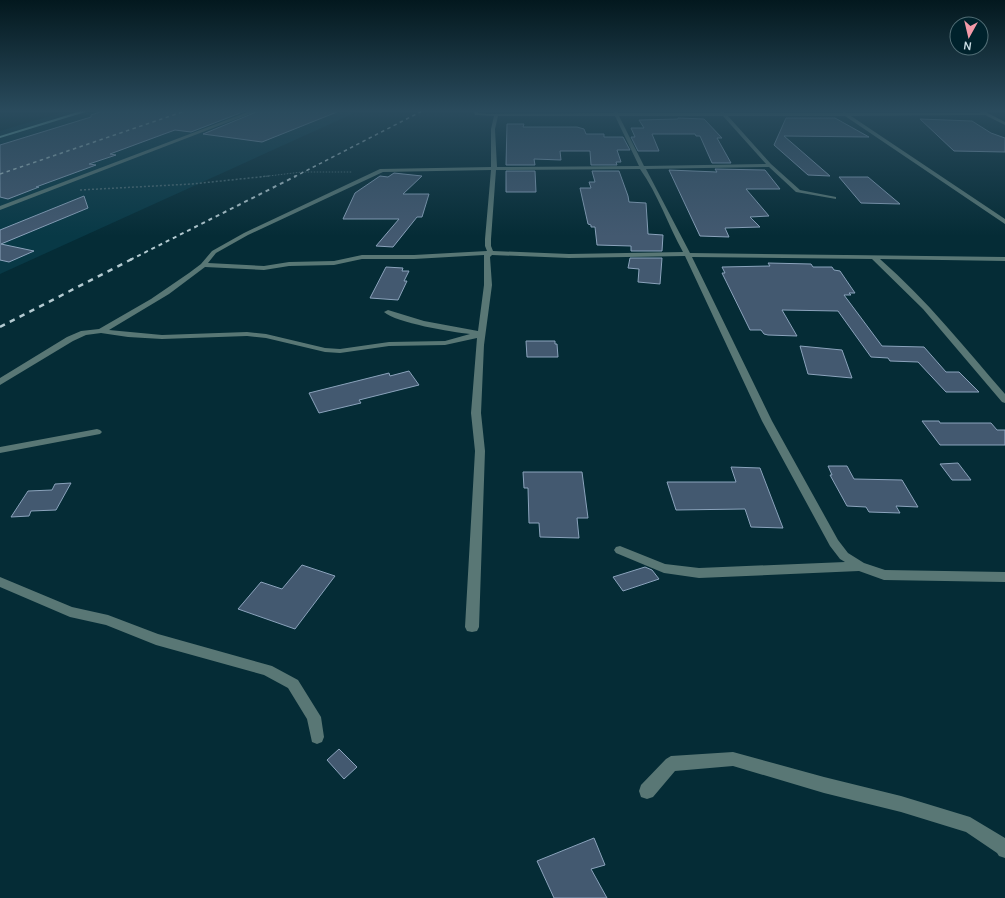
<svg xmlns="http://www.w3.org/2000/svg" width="1005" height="898" font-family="Manrope,sans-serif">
	<rect width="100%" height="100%" fill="#052c36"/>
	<polygon fill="#083946" points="70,110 361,110 0,274 0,131"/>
	<g fill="#435970" stroke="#8ba3bc">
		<polygon points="106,110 124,111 248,110 191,132 175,130 164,134 110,154 116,155 89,164 96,165 36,187 39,187 8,199 0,197 0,145 91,117 91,115"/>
		<polygon points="261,110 337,110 337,112 262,142 203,134"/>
		<polygon points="678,118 704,119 722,138 717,138 731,163 712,163 700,136 696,136 695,134 652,134 659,151 638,151 631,137 635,137 631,128 644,128 639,120 678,119"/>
		<polygon points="786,118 835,118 869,137 784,136 830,176 808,175 774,145"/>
		<polygon points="920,119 972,121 991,133 1005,138 1005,152 954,151"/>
		<polygon points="507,124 524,124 523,127 577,127 584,129 586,134 604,134 604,137 623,137 630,150 617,150 621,162 616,162 617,165 591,165 590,151 560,151 561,160 534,159 535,165 506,165"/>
		<polygon points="715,169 765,170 780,189 746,189 769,216 750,217 760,227 725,228 729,237 700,236 669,170 717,172"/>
		<polygon points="506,171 535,171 536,192 506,192"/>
		<polygon points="592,171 619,171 628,196 629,202 646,203 648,234 663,235 662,251 631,251 631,246 597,245 595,227 591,227 591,225 588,224 580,188 591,188 589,182 595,182"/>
		<polygon points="394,173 422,176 403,194 429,194 422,217 417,217 393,247 376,246 399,219 343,219 355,193 380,176 388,177"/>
		<polygon points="839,177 868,177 900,204 861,203"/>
		<polygon points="84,196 88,208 1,244 34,251 9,262 0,260 0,230"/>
		<polygon points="630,258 662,258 660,284 638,282 639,269 628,268"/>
		<polygon points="768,263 811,264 813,267 832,267 834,270 840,271 855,293 849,293 851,295 844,295 882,346 924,347 946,372 959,372 979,392 946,392 918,362 890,361 888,358 871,357 838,311 782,310 797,336 768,335 764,334 761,330 750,330 722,273 725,273 722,267 770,266"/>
		<polygon points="386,267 403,268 402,271 409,271 404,281 407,281 398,300 370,298"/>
		<polygon points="526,341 555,341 555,344 557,344 558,357 527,357"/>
		<polygon points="800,346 842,350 852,378 808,374"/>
		<polygon points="409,371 419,385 359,400 361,403 319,413 309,393 389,373 390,376"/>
		<polygon points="922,421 939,421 940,423 991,423 997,430 1005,430 1005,445 940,445"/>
		<polygon points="958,463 971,480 952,480 940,464"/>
		<polygon points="828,466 847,466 854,479 902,480 918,507 896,506 900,513 869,512 866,507 847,506 830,475 832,475"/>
		<polygon points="731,467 760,468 783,528 751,527 745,509 676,510 667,482 736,482"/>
		<polygon points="523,472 582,472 588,518 577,518 579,538 540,537 539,523 529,523 528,488 524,488"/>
		<polygon points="71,483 56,510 31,511 29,516 11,517 28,491 52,490 55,484"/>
		<polygon points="302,565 335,576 295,629 238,609 261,582 282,589"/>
		<polygon points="645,567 652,570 659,579 623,591 613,577"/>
		<polygon points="339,749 357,767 344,779 327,760"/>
		<polygon points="594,838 605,865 591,869 607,898 554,898 537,861"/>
	</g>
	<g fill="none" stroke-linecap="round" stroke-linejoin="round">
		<polyline stroke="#4a6a73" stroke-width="1" stroke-dasharray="1.5 1.5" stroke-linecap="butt" points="260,177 302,172 352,172"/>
		<polyline stroke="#4a6a73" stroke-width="1.5" stroke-dasharray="2 2" stroke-linecap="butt" points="80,190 192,184 269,176"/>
		<g fill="#597775" fill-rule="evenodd">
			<polygon points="253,110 260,110 0,210 0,206"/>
			<path d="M473,110H477L478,113L487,114L614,113L612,110H616L618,113H721L720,112L722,111L725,113H842L844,112L847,113H980L976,110H982L1005,122V125L985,115L851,116L1005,219V224L845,116H728L771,164L800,190L836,197V199L796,192L769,167L646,169L690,253L1005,257V261L880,259C927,300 965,348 1005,394V403L1002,402L923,309L872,259L692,257L772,421L838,540L848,553L864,563L885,570L1005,572V582L884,580L859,571L699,578L664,573L616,553L614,550L616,547L620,546L665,564L699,568L845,562L840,559L830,546L762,421L685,256L569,258L492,255L490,257L492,285L484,345L481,413L485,451L479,627L477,631L472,632L467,631L465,627L475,451L471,413L477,338L445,345L389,346L340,353L325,352L266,338L247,336L162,339L128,337L101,333L86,335L73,341L0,385V378L67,337L81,331L99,329L151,299L189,273L201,264L212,251L244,233L380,169L491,167V129L494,116L475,115ZM498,116H615L639,166L497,167L495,129ZM619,116H723L766,164L644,166ZM640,169C658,194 668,225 683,252L569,254L493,251L491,246V239L496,170ZM491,170L485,239V246L487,251L414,255H362L334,261L289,262L264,266L208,263L216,253L248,235L383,172ZM484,255V285L478,331L424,321L388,310L384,312C396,323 452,332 470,334L445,341L389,342L340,349L325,348L266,334L247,332L162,335L109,330L169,294L205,267L264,270L289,266L334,265L362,259H414Z"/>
			<polygon points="97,429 100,430 102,432 100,434 0,453 0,447"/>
			<polygon points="0,577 72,607 108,615 158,634 272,666 298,680 321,717 324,737 322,742 317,744 312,742 307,719 288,688 264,675 156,645 106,625 70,617 0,587"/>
			<polygon points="733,752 824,777 901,796 970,817 1005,838 1005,858 999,856 997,853 966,832 901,812 824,793 733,766 675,771 653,797 647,799 641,797 639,791 641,785 666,759 671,756"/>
		</g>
		<polygon fill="#87c9c4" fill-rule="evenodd" points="84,110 92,110 0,138 0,136"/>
		<g stroke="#b4cad1" stroke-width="1.5" stroke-dasharray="3.5 3.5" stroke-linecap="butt">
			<polyline points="0,174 188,110"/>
			<polyline points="294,177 424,110"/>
		</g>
		<polyline stroke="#b4cad1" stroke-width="2" stroke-dasharray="4 4" stroke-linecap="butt" points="130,260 296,176"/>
		<polyline stroke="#b4cad1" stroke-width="2.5" stroke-dasharray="5.5 5.5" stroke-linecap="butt" points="0,327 132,259"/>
	</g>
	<linearGradient id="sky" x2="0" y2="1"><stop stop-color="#03181e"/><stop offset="0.47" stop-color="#2a4b5d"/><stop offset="1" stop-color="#2a4b5d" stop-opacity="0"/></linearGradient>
	<rect width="1005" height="236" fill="url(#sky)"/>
	<g transform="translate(969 36) rotate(188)"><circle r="19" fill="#00222c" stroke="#526e76"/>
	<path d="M0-3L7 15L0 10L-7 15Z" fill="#f39aa9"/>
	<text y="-6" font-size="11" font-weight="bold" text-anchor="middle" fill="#ccdfe6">N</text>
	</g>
</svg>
